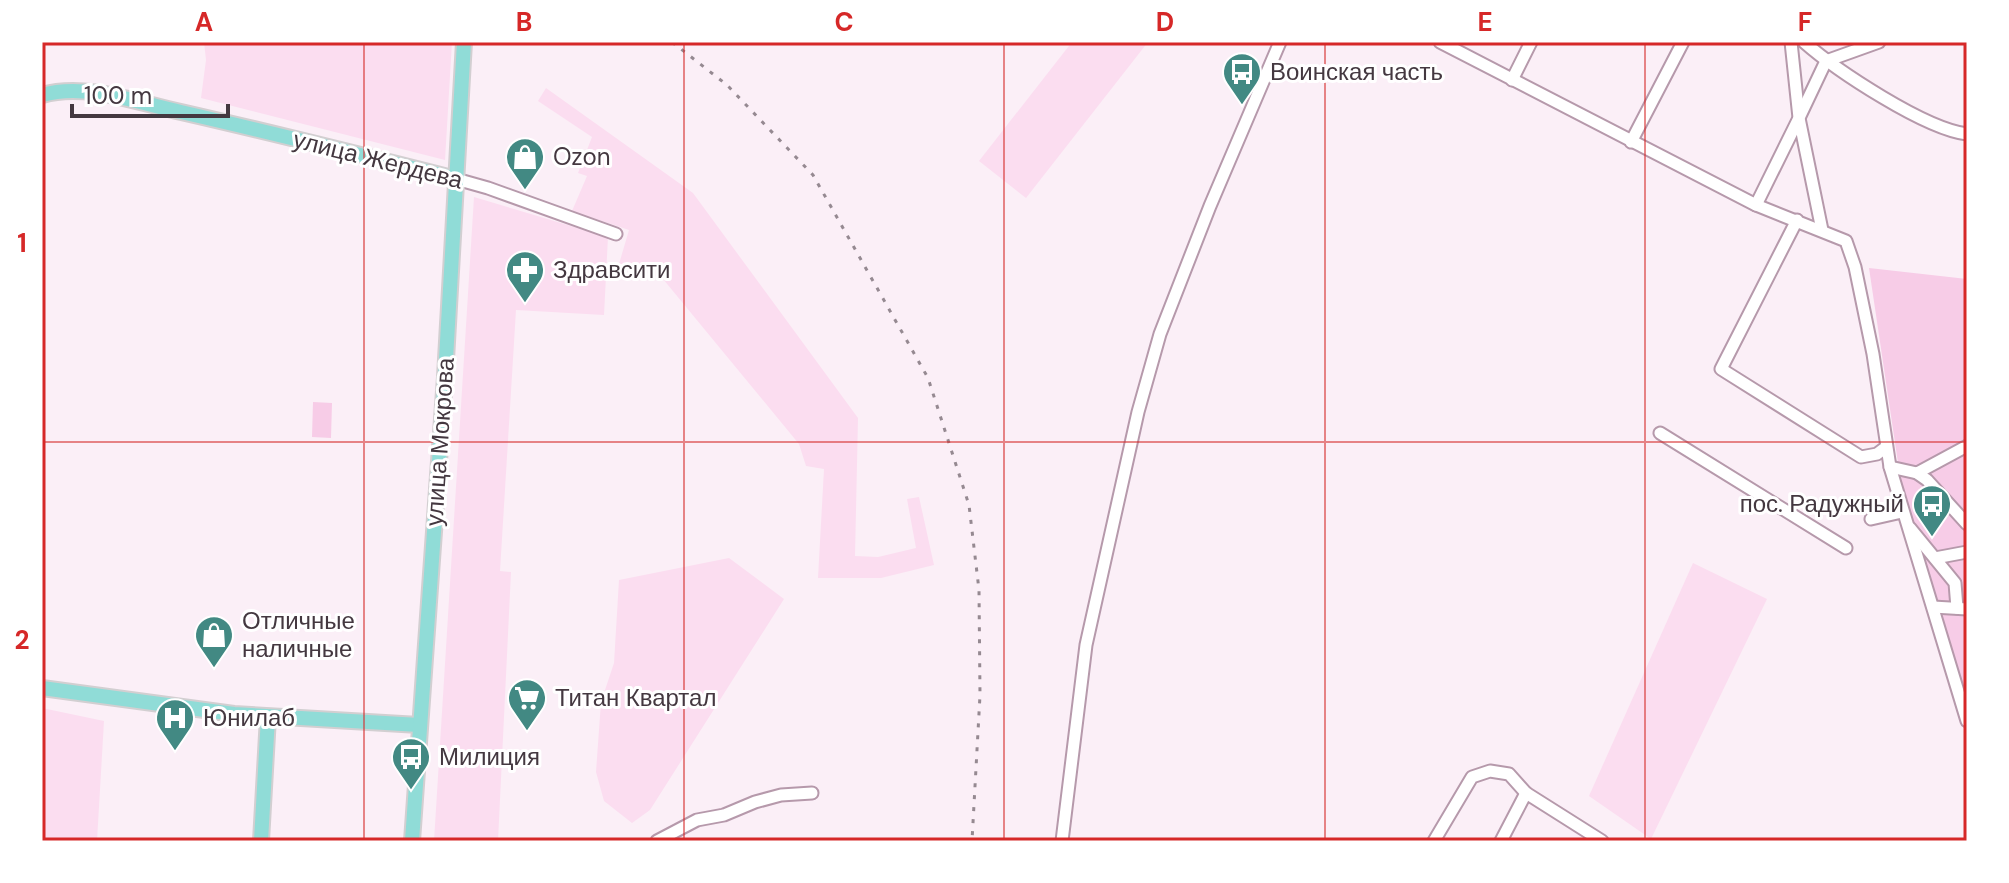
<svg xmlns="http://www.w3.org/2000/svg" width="2009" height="883" font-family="'DM Sans',sans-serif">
	<rect width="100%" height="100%" fill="#fbeff7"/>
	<g fill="#fbddf0">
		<polygon points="204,42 452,42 445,160 201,98 206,60"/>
		<polygon points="1072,42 1148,42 1026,198 979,161"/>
		<polygon points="546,88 693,193 858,418 855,556 878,557 916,548 907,499 919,497 934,565 881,578 818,578 824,469 806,466 799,444 663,279 619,264 629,230 572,211 587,176 578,173 592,137 538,101"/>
		<polygon points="474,197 608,237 604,315 516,310 500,571 511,572 498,841 434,841"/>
		<polygon points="729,558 784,599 650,810 632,823 604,801 596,772 601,702 614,663 619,580"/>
		<polygon points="1693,563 1767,599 1651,839 1589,796"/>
		<polygon points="42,708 104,721 97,841 42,841"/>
	</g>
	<g fill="#f7cce7">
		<polygon points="1869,268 1967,279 1967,709 1901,483"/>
		<polygon points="313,402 332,403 331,438 312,437"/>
	</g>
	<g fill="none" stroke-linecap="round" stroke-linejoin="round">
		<defs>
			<g id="minor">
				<polyline points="1440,42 1756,205 1846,241 1855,267 1873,354 1890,467 1967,721"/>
				<path d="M1804,42C1837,71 1925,129 1967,134"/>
				<polyline points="1512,80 1531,42"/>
				<polyline points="1631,142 1683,42"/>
				<polyline points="456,179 488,188 616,234"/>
				<polyline points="1756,205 1799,118 1791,42"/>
				<polyline points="1797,220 1721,369 1861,457 1877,454 1885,448"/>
				<polyline points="1822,230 1799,118 1826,61 1879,42"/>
				<polyline points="1660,433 1846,548"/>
				<polyline points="1890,467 1917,473 1967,446"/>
				<polyline points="1917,473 1927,480 1967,524"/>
				<polyline points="1871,519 1902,512"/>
				<polyline points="1910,528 1955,583 1957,608"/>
				<polyline points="1935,558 1967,552"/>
				<polyline points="1933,607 1967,609"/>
				<polyline points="657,841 697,820 724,815 755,802 781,795 812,793"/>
				<polyline points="1062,841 1086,645 1138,412 1160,334 1210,206 1280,42"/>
				<polyline points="1434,841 1472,777 1490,771 1509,774 1526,793 1602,841"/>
				<polyline points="1501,841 1526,793"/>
			</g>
			<g id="major">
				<path d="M42,95C86,82 138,103 181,112C273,133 365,156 456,179"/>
				<polyline points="42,688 234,714 419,725"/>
				<polyline points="261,841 268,717"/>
				<polyline points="412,841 445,377 464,42"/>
			</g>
		</defs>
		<use href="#minor" stroke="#b699ab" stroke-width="15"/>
		<use href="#major" stroke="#d2cfd1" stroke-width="18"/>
		<use href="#minor" stroke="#fff" stroke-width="11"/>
		<use href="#major" stroke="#90dcd7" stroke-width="14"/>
		<polyline stroke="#958991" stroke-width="3" stroke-dasharray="4 8" stroke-linecap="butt" points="672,42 727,85 813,175 928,378 969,505 979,590 980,695 972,841"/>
	</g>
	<path fill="none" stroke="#d62828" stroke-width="2" stroke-opacity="0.55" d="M364,42V841M684,42V841M1004,42V841M1325,42V841M1645,42V841M42,442H1967"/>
	<defs>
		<symbol id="bus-pin" viewBox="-11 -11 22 30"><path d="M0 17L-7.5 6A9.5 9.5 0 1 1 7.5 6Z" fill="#428983" stroke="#fff"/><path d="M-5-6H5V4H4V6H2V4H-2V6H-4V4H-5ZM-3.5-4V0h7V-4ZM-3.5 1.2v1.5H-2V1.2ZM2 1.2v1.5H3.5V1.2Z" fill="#fff"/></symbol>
		<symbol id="shop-pin" viewBox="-11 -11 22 30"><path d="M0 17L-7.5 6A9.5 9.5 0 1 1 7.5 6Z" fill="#428983" stroke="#fff"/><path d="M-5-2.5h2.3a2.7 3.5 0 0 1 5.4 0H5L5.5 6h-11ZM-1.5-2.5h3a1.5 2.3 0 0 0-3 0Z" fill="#fff"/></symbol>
		<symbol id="pharmacy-pin" viewBox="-11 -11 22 30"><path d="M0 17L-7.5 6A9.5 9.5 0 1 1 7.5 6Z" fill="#428983" stroke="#fff"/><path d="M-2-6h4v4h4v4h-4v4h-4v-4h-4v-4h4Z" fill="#fff"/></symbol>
		<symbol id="supermarket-pin" viewBox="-11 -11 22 30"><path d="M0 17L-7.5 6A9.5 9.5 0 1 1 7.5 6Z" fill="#428983" stroke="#fff"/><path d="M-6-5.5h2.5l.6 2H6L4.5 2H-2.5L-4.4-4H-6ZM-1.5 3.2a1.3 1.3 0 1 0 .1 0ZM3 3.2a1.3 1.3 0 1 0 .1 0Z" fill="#fff"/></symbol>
		<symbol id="hospital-pin" viewBox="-11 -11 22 30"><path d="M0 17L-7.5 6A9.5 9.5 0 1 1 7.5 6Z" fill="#428983" stroke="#fff"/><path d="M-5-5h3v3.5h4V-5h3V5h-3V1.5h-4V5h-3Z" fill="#fff"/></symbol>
	</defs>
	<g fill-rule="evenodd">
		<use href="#bus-pin" x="1220" y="50" width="44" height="60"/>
		<use href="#shop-pin" x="503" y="135" width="44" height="60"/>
		<use href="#pharmacy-pin" x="503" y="248" width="44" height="60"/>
		<use href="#bus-pin" x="1910" y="482" width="44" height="60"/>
		<use href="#shop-pin" x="192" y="613" width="44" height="60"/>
		<use href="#supermarket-pin" x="505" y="676" width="44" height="60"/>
		<use href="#hospital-pin" x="153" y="696" width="44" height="60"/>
		<use href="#bus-pin" x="389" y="735" width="44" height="60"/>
	</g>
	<g text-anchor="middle" stroke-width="6" stroke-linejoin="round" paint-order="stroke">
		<g font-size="24" fill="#443840" stroke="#fff" text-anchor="start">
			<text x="1270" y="80">Воинская часть</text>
			<text x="553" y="165">Ozon</text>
			<text x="553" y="278">Здравсити</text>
			<text x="1904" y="512" text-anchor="end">пос. Радужный</text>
			<text x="242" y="629">Отличные<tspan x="242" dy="28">наличные</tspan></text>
			<text x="555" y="706">Титан Квартал</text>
			<text x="203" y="726">Юнилаб</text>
			<text x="439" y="765">Милиция</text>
		</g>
		<g font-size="24" fill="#443840" stroke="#fff">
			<text transform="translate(378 160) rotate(14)" y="8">улица Жердева</text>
			<text transform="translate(440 442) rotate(-86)" y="8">улица Мокрова</text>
		</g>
	</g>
	<rect width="2009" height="883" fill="none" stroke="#ffffff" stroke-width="88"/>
	<path d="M72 104v12h156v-12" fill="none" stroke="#443840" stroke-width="4"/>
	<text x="84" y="104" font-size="24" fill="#443840" stroke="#ffffff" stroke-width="6" paint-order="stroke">100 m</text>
	<rect x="44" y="44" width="1921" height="795" fill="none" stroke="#d62828" stroke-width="3"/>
	<g font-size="26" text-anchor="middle" font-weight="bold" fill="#d62828">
		<text x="204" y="31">A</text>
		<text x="524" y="31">B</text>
		<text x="844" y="31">C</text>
		<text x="1165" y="31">D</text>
		<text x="1485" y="31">E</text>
		<text x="1805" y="31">F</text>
		<text x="22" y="252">1</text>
		<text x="22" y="649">2</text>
	</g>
</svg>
